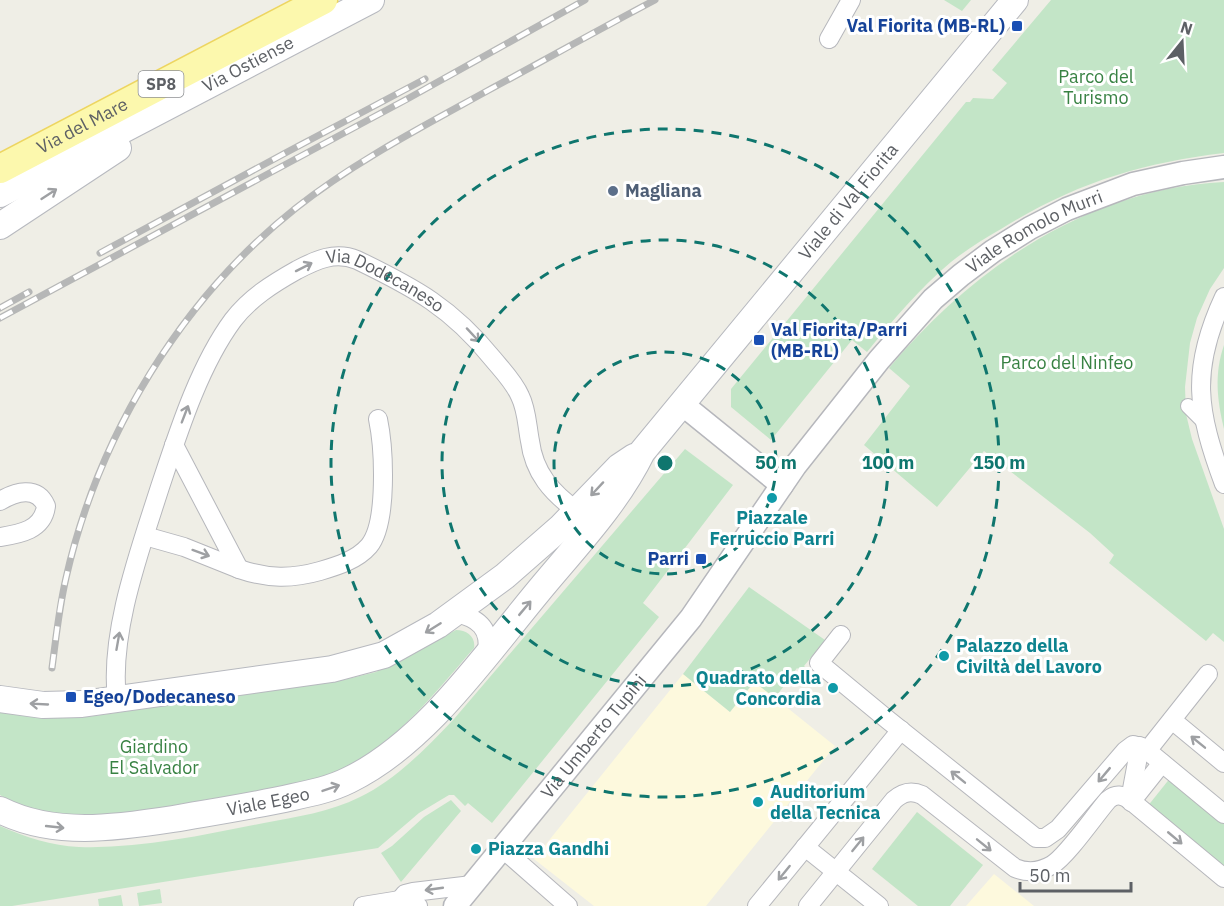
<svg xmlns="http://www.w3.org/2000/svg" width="1224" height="906" font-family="'IBM Plex Sans',sans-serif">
	<rect width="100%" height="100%" fill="#efeee6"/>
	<g fill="#fdf9dd">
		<polygon points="683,674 730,712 755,682 835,746 706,906 594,906 534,859"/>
		<polygon points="994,874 1034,906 966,906"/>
	</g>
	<g fill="#c3e5c7">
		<polygon points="944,0 971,0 962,11"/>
		<path d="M1051,0H1224V153C1140,163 1073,184 1001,229C984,239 967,249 951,262C920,288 893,320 867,352L852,340L771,440L731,407V389L966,102H970L973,98L993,99L1007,83L992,70Z"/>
		<path d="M1224,182V268L1210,289L1197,318L1190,343L1185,387L1186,414L1192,439L1224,529V642L1213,633L1206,641L1109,563L1114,555L1090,533L984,451L937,507L864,445L910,386L889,368C974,267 1088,189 1224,182Z"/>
		<path d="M1224,345V429C1217,400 1214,374 1224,345Z"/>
		<path d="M685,449L733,485L643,603L659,617L492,823L468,803L465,806L454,795H449L419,813L378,848L12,906H0V826C25,837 52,846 79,847C140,849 204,835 264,823C296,817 330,812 360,797C397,779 426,748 454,719Z"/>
		<polygon points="749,587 825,640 804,666 811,673 808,677 797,668 775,698 754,682 730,712 683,674"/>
		<path d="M456,630C467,630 476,637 474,648C440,687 407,729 364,757C313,790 249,791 192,802C152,809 107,819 65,815C44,812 18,807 0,795V712C32,718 62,719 94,716L343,680L376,672Z"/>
		<polygon points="1171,777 1224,821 1224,870 1147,807"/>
		<polygon points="451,800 461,811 401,882 381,853 392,846 424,817"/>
		<polygon points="917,812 983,865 950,906 918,906 872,869"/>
		<polygon points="160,889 162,903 139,906 137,893"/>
		<polygon points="121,895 123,906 99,906 98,899"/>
	</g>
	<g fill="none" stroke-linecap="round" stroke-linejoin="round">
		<defs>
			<polyline id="pedestrian" points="1188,406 1205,423"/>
			<g id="minor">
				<polyline points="829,39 851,0"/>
				<path d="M1224,297C1190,370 1197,411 1224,484"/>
				<path d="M0,501C15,492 37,485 46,506C43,530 20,534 0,537"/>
				<polyline points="145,536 184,547 239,569 174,445"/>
				<path d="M239,569C268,579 292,579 320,571C337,566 357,560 369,546C388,523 384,448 378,419"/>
				<path d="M456,613C478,618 491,628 487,653"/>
				<polyline points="841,635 819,663 888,720 1036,838 1045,838 1058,829 1125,751 1133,745 1144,748 1224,814"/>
				<path id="s1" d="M117,699C109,633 140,550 160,487C178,433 199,366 233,320C250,298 272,284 297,270C316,260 335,251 357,260C415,288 452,308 493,359C503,371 514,382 520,396C527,410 527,426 530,441C534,473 552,493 577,511"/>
				<polyline points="1172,720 1224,763"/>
				<polyline points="1147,751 1208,674"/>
				<polyline points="1130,800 1140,746"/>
				<polyline points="1131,802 1162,763"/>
				<polyline points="805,847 879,906"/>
				<polyline points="503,849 568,906"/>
				<polyline points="400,900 405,894 413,892 472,885"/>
				<polyline points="363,906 400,900 418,906"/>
				<polyline points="757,906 901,730"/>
				<path d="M808,906L894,800C903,792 911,790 922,795L1015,868C1027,873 1040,872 1052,865C1067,856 1095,815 1108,800C1116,793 1122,795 1130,800L1224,878"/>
			</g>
			<g id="tertiary">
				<polyline points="682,404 782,485"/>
				<path id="s2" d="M455,906L691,618L795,466L879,360L933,299L961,275L993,251L1030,228L1067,209L1133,184L1183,173L1224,167"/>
			</g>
			<g id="secondary">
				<path id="s3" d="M0,194L371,0"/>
				<polyline points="0,226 118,148"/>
				<polyline points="0,699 43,705 82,704 332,669 384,655 438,625 505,576 561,527 619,467 634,457"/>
				<path id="s4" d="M0,810C54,837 115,828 173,819C213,812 253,806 293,797C312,793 331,789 349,780C425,743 484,657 537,593C574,548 616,505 642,452L1015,0"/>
			</g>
			<g id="primary">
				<path id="s5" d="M0,169L323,0"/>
			</g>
		</defs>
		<use href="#pedestrian" stroke="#b6b7bc" stroke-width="16"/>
		<use href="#minor" stroke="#b6b7bc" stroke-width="20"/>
		<use href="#tertiary" stroke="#b6b7bc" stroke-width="25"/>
		<use href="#secondary" stroke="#b7b9bf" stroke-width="28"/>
		<use href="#primary" stroke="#edd561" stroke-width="31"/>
		<use href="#pedestrian" stroke="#fff" stroke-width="14"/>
		<use href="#minor" stroke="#fff" stroke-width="18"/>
		<use href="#tertiary" stroke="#fff" stroke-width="22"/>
		<use href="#secondary" stroke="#fff" stroke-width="26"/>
		<use href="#primary" stroke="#fcf8ad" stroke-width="28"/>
		<defs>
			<g id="rail">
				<polyline points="100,253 289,151 425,79"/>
				<polyline points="0,308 29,292"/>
				<polyline points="0,318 409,98 585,0"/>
				<path d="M52,668C56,638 59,608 66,578C98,436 181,299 296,208C354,162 422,127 487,91C543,61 598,30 655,0"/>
			</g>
		</defs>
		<use href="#rail" stroke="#b6b7b7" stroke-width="7"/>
		<use href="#rail" stroke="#fff" stroke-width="4.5" stroke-dasharray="14" stroke-linecap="butt"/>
	</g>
	<defs><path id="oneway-shaft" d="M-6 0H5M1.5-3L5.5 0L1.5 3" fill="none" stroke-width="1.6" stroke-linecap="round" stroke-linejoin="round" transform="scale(1.5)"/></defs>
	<g stroke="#9ea0a3">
		<use href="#oneway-shaft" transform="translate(49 194) rotate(-33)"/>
		<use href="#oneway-shaft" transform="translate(304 267) rotate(-27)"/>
		<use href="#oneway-shaft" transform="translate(473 335) rotate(47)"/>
		<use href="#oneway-shaft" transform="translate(185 414) rotate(-69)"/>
		<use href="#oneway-shaft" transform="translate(597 489) rotate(133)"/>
		<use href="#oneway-shaft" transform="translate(201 553) rotate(20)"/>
		<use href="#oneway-shaft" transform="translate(525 608) rotate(-50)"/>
		<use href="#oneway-shaft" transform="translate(433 628) rotate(148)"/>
		<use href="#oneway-shaft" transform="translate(118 641) rotate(-80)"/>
		<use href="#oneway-shaft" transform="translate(39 704) rotate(-177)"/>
		<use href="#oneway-shaft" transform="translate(1198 742) rotate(-141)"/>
		<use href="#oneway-shaft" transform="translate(1104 775) rotate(130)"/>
		<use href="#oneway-shaft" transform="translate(958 777) rotate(-141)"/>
		<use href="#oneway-shaft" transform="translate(331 788) rotate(-19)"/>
		<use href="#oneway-shaft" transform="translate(55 827) rotate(6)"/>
		<use href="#oneway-shaft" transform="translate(1175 838) rotate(40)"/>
		<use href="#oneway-shaft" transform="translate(858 844) rotate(-51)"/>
		<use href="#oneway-shaft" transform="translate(984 845) rotate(39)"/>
		<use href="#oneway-shaft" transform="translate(784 873) rotate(129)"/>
		<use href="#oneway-shaft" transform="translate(434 889) rotate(172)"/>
	</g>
	<g fill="none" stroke="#0f766e" stroke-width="3" stroke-dasharray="10 8">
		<circle cx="665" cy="463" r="111"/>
		<circle cx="665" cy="463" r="223"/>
		<circle cx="665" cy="463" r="334"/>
	</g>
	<g fill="#1a4fb4" stroke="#fff" stroke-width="2">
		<rect x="1011" y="20" width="12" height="12" rx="3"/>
		<rect x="753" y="334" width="12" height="12" rx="3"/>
		<rect x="695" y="553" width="12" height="12" rx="3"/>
		<rect x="65" y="691" width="12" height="12" rx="3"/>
	</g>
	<circle fill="#5c6f8a" stroke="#fff" stroke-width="2" cx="613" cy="191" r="6"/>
	<g fill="#0f9aa8" stroke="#fff" stroke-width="2">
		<circle cx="772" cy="498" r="6"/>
		<circle cx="944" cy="656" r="6"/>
		<circle cx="833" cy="688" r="6"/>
		<circle cx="758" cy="802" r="6"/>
		<circle cx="476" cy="849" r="6"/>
	</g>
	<g text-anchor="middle" stroke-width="6" stroke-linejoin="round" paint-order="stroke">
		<rect fill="#fff" stroke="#8e9093" stroke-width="1.5" x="138.5" y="71" width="45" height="26" rx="4.5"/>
		<g font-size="16" font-weight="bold" fill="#5d6065">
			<text x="161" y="90">SP8</text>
		</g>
		<g font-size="18" font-weight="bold" fill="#164399" stroke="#fff" text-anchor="end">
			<text x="1005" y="32">Val Fiorita (MB-RL)</text>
			<text x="771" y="336" text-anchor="start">Val Fiorita/Parri<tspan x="771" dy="21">(MB-RL)</tspan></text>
			<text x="689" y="565">Parri</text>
			<text x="83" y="703" text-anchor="start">Egeo/Dodecaneso</text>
		</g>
		<g font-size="18" fill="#5d6065" stroke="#fff">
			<text dy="6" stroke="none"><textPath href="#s3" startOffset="280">Via Ostiense</textPath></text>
			<text dy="6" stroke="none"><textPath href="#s5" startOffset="93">Via del Mare</textPath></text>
			<text dy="6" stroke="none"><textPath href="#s4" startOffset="1125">Viale di Val Fiorita</textPath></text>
			<text dy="6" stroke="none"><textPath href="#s2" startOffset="896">Viale Romolo Murri</textPath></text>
			<text dy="6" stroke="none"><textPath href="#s1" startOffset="579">Via Dodecaneso</textPath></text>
			<text dy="6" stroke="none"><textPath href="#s2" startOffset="219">Via Umberto Tupini</textPath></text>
			<text dy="6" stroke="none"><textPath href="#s4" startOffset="273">Viale Egeo</textPath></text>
		</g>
		<g font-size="18" fill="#388243" stroke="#fff">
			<text x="1096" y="83">Parco del<tspan x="1096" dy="21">Turismo</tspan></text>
			<text x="1067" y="369">Parco del Ninfeo</text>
			<text x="154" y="753">Giardino<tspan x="154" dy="21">El Salvador</tspan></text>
		</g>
		<g font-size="18" font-weight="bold" fill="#4e5e75" stroke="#fff" text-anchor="start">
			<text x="625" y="197">Magliana</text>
		</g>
		<g font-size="18" font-weight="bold" fill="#0d838f" stroke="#fff" text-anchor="start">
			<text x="772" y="524" text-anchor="middle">Piazzale<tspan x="772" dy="21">Ferruccio Parri</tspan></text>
			<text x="956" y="652">Palazzo della<tspan x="956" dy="21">Civiltà del Lavoro</tspan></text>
			<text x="821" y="684" text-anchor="end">Quadrato della<tspan x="821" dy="21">Concordia</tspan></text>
			<text x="770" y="798">Auditorium<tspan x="770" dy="21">della Tecnica</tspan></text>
			<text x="488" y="855">Piazza Gandhi</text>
		</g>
	</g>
	<circle cx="665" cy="463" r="9" fill="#0f766e" stroke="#fff" stroke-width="3"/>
	<g font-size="18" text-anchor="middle" font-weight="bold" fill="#0f766e" stroke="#fff" stroke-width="6" stroke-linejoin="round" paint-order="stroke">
		<text x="776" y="469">50 m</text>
		<text x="888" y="469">100 m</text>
		<text x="999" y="469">150 m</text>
	</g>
	<g transform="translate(1182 42) rotate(18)" stroke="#ffffff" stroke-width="4.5" paint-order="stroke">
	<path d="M0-4.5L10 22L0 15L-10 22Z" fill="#5d6065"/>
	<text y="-9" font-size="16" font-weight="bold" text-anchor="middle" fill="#5d6065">N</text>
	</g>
	<path d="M1020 882v9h111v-9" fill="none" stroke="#5d6065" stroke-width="3"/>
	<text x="1029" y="882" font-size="18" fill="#5d6065" stroke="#ffffff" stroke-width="4.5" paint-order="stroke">50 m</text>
</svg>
